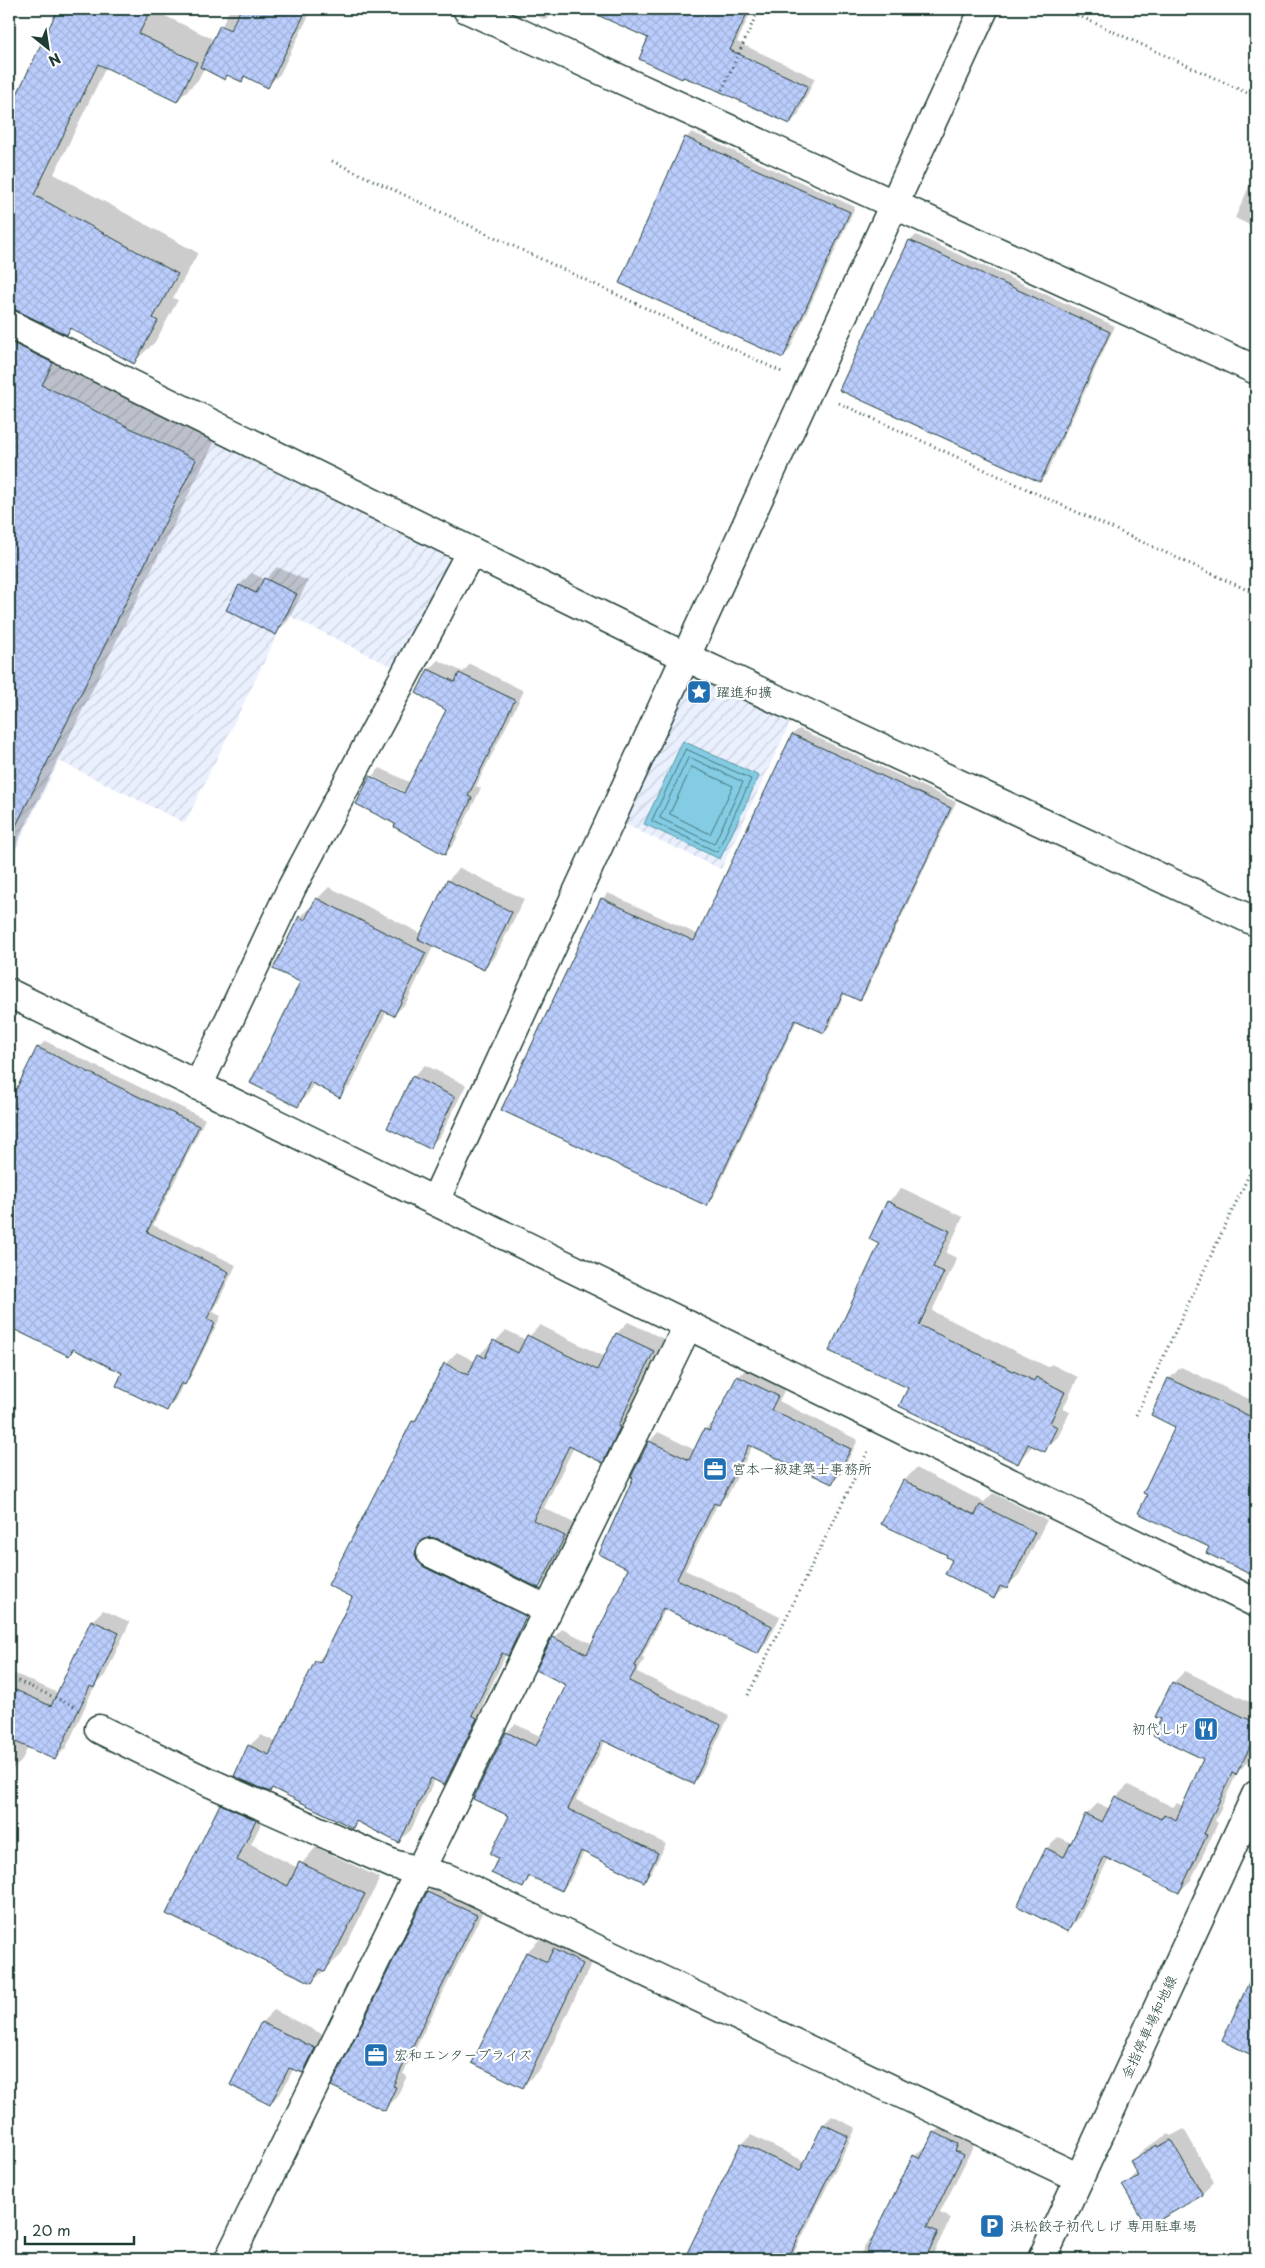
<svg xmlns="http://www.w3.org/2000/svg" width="1265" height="2268" font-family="'Playpen Sans','Klee One',sans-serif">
	<defs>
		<pattern id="industrial-furrows" width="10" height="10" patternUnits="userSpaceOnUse" patternTransform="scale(1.25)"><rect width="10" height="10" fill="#ebf0fe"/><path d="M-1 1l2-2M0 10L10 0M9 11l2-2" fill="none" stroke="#c9cfda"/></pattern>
		<pattern id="building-cross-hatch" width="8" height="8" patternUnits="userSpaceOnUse" patternTransform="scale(1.25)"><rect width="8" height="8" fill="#bbcdfd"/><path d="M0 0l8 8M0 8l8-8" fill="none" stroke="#a0b1d9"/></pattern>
	</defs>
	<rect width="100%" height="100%" fill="#fff"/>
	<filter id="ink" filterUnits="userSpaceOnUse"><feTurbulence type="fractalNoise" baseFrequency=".02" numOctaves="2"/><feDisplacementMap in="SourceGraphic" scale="10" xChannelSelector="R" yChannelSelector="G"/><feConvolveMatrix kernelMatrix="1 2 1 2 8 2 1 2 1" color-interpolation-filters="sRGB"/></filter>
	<g filter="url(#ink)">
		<g fill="url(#industrial-furrows)">
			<polygon points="9,339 446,554 450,568 397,669 287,615 185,823 59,761 9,863"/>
			<polygon points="702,679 791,721 721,869 624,824 688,685"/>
		</g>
		<polygon fill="#83cce3" stroke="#5b939d" points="683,741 759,776 720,859 644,824"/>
		<g fill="#0003" fill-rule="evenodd">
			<polygon points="60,9 161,9 159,13 215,40 230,9 312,9 280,74 267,86 246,76 241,80 229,74 225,78 204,68 198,80 177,101 106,67 54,174 198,253 173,298 178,300 155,342 134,362 72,328 67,334 15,308 17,312 216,439 9,859 9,114"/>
			<polygon points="521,9 557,9 546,20"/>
			<polygon points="587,9 752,9 737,42 815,78 798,115 790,123 650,38"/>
			<polygon points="692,132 855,207 789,351 783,356 686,138"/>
			<polygon points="1256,171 1256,228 1235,218"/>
			<polygon points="916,235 1115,326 1046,475 1040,481 910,241"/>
			<polygon points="277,567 308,581 288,621 276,633 240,586 252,573 265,580"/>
			<path d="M438,660L463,672L470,664L524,691L476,786L481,788L454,844L445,853L397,823L371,777L380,768L411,783L448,709L429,669ZM373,776L411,795L409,797L373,779Z"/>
			<polygon points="799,729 956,802 865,994 860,1000 845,993 830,1026 824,1032 797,1020 713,1198 707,1204 602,899 608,893 699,935 793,734"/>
			<polygon points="460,868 524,899 495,957 483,969 434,945 406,1003 394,1015 387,1011 351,1085 339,1096 314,1083 309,1093 297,1105 301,981 300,917 311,906 313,907 317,899 329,887 422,934 448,880"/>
			<polygon points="45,1041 205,1119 153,1225 236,1265 213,1312 221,1316 191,1376 184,1383 174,1402 167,1409 124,1373 75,1349 69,1355 40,1309 9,1293 9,1106 38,1048"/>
			<polygon points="425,1065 466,1085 441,1135 429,1147 413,1077"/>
			<polygon points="902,1188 963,1217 946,1253 957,1258 932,1311 1048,1367 1051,1364 1078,1377 1063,1409 1070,1412 1058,1437 1044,1450 1033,1445 1017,1463 910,1387 881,1243 888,1202"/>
			<polygon points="628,1322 664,1339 628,1414 631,1415 614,1450 603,1461 574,1447 544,1508 576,1524 551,1575 539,1587 438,1538 428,1537 427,1542 536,1605 519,1643 506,1654 483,1704 488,1706 456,1772 444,1784 435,1779 411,1830 399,1841 358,1821 353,1826 273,1787 270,1791 249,1746 261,1735 276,1742 316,1662 328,1650 354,1596 413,1421 421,1413 445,1364 457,1352 476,1362 479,1355 491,1343 493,1344 506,1330 526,1340 540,1325 605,1357 617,1333"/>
			<polygon points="1181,1367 1249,1399 1256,1385 1256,1576 1208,1552 1211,1546 1177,1426 1169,1379"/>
			<polygon points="747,1368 786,1387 779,1401 858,1440 841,1474 832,1483 753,1445 728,1495 718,1503 685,1570 780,1617 766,1644 758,1653 666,1608 642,1657 645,1658 637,1672 729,1716 701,1774 693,1783 606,1740 576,1800 666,1844 652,1871 644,1880 584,1852 570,1881 561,1890 532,1876 522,1886 500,1857 510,1816 507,1732 515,1724 542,1737 568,1685 553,1638 562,1629 593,1644 630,1568 635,1477 633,1476 650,1441 658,1432 695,1450 705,1429 716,1421 738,1377"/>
			<polygon points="916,1468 984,1502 993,1493 1047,1520 1019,1575 994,1597 948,1555 904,1481"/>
			<polygon points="103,1610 130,1622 105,1675 95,1685 66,1748 55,1759 28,1747 21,1762 9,1772 9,1671 58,1693 92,1621"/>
			<polygon points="1185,1671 1256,1705 1256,1745 1248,1762 1237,1773 1215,1821 1218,1823 1191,1880 1179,1892 1109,1858 1079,1918 1068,1930 1047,1848 1059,1837 1072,1843 1086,1815 1098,1803 1110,1809 1116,1797 1128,1785 1173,1807 1177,1803 1183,1806 1205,1758 1162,1719 1173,1683"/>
			<polygon points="237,1789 271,1804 251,1844 298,1868 316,1847 380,1878 341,1955 312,1982 167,1914 221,1805"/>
			<polygon points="440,1881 487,1903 403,2074 407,2076 396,2098 384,2110 333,2085 428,1892"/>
			<polygon points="545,1934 600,1946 541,2068 523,2086 473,2062 527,1952"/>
			<polygon points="1256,1989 1256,2056 1223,2041"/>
			<polygon points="274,2010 326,2036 315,2059 303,2071 294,2068 282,2091 270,2104 231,2084 262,2022"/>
			<polygon points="832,2116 856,2128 791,2259 686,2259 742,2144 751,2135 806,2162 824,2124"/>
			<polygon points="948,2119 976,2141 940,2213 951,2218 932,2256 939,2259 858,2259 865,2245 877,2233 914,2156 929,2143 935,2133"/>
			<polygon points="1184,2129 1214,2182 1202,2194 1124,2186 1138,2172 1132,2161 1144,2149 1169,2134 1171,2136"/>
		</g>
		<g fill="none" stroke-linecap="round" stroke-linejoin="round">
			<g stroke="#47767a" stroke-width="1">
				<polygon points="686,749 751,779 717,852 652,821"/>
				<polygon points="689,757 743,782 714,844 660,818"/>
				<polygon points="692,767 733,786 710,834 670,814"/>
			</g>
		</g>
		<g fill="url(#building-cross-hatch)" stroke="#1f3d34">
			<polygon points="58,9 151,9 139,34 197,62 177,102 98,64 34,195 178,274 153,318 158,321 134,364 70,328 67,335 16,310 9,308 9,111"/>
			<polygon points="241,9 307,9 268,88 244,76 242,82 227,75 225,80 200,67 220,25 230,30"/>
			<polygon points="584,9 749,9 730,50 808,86 790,124 712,88 683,77 682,79 639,59 648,38"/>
			<polygon points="685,137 850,212 783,358 619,283"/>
			<polygon points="909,240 1110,332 1040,482 839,390"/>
			<polygon points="9,341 53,363 42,385 196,460 9,840"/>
			<polygon points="264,578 297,594 276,635 226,610 239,585 256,593"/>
			<polygon points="428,669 455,682 459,673 515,700 468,796 472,798 445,855 394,827 395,824 356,804 370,776 404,793 446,710 416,693"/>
			<polygon points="792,734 951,808 860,1001 843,993 824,1033 795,1020 707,1206 501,1110 601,898 694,941"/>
			<polygon points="447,880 512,912 484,970 418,939"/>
			<polygon points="316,898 426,953 394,1016 382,1010 340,1098 310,1082 298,1107 250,1083 300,982 273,969 299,916 305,920"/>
			<polygon points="37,1047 199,1126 147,1232 229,1272 207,1319 215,1323 185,1385 181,1383 167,1411 116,1386 122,1373 73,1349 69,1356 9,1327 9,1104"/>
			<polygon points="412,1076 455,1097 430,1149 387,1128"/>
			<polygon points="887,1201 950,1231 933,1267 944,1272 919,1325 1034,1381 1036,1377 1065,1392 1050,1423 1057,1427 1045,1452 1028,1444 1018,1464 899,1406 908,1388 829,1351 879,1244 869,1239"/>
			<polygon points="616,1333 654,1351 618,1426 620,1427 603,1463 569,1446 533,1520 565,1536 539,1588 438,1539 430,1537 423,1540 417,1547 415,1554 418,1561 424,1567 526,1616 508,1656 502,1653 472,1715 477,1718 444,1785 431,1778 399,1843 356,1821 353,1828 272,1788 270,1792 234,1776 248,1745 269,1755 315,1661 320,1663 352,1597 328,1585 412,1421 415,1422 444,1363 468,1375 478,1354 485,1358 493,1340 518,1353 527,1335 597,1370"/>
			<polygon points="737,1376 778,1396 771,1410 851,1449 832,1484 749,1445 719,1505 714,1503 677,1579 772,1626 758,1654 663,1608 635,1666 637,1667 629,1681 721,1725 693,1784 602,1740 568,1809 658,1853 644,1882 581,1851 562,1891 529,1876 523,1888 491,1873 498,1858 490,1854 509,1816 473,1799 506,1732 536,1746 566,1685 536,1670 552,1637 587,1654 628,1569 599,1554 633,1478 631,1477 649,1441 689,1460 704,1429 709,1431"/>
			<polygon points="1168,1378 1256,1419 1256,1577 1206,1553 1209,1547 1138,1513 1147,1495 1143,1493 1175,1427 1151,1415"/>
			<polygon points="903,1480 975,1515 980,1505 1035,1532 1007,1589 1000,1586 994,1599 945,1574 952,1560 946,1557 947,1555 881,1524"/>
			<polygon points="91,1620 119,1633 94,1688 90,1686 55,1760 9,1739 9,1687 51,1706"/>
			<polygon points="1172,1682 1256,1723 1256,1735 1236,1775 1232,1773 1204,1834 1207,1835 1179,1893 1104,1857 1068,1932 1017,1906 1046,1848 1064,1857 1085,1814 1102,1822 1115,1796 1161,1819 1164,1814 1176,1820 1203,1759 1153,1735 1161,1719 1155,1717"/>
			<polygon points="220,1804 256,1820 237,1860 288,1886 299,1862 365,1894 325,1972 320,1969 312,1983 166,1914"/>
			<polygon points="427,1892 477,1915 393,2086 396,2087 385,2111 331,2086"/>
			<polygon points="553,1949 583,1964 523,2088 472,2063 526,1952 547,1962"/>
			<polygon points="1256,1967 1256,2057 1222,2041"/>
			<polygon points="261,2022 315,2048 303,2073 289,2068 270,2105 230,2085"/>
			<polygon points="823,2124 848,2136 788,2259 684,2259 741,2143 800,2171"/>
			<polygon points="934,2132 958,2144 955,2151 963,2155 927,2227 938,2232 925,2259 863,2259 913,2155 920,2159"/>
			<polygon points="1171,2140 1203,2195 1147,2227 1122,2185 1139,2176 1130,2161 1157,2145 1158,2147"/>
		</g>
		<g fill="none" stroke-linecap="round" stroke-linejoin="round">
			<defs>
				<g id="minor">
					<polyline points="467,9 1256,370"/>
					<polyline points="9,324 686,657 1256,922"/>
					<polyline points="9,993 1256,1603"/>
					<polyline points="198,1086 292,887 471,551"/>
					<polyline points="435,1201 984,9"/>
					<polyline points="431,1553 548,1610"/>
					<polyline points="99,1729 195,1776 393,1864 447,1878 1079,2178"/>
					<polyline points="229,2259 688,1325"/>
				</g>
				<polyline id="major" points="1042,2259 1256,1795"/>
			</defs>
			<use href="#minor" stroke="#1f3d34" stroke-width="31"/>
			<use href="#major" stroke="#1f3d34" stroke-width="31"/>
			<g stroke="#1f3d34" stroke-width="3" stroke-dasharray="1 4" stroke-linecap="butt">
				<polyline points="1064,9 1256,97"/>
				<polyline points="722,90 759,9"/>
				<polyline points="332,161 782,372"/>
				<polyline points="839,403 1256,594"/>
				<polyline points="1136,1415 1256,1160"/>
				<polyline points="9,1677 76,1707"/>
				<polyline points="748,1695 869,1449"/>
			</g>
			<use href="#minor" stroke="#fff" stroke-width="28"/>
			<use href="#major" stroke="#fff" stroke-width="28"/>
		</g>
	</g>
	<defs>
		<symbol id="sight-square" viewBox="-11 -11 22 22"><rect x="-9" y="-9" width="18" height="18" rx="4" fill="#1f6fb2" stroke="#fff"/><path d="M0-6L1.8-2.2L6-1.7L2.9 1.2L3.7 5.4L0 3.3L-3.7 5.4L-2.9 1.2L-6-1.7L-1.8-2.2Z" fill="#fff"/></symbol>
		<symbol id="office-square" viewBox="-11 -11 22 22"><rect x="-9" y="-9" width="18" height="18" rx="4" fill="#1f6fb2" stroke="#fff"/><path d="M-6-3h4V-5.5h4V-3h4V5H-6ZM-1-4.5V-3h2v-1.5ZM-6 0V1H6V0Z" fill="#fff"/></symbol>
		<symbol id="restaurant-square" viewBox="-11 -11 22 22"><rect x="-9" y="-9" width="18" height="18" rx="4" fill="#1f6fb2" stroke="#fff"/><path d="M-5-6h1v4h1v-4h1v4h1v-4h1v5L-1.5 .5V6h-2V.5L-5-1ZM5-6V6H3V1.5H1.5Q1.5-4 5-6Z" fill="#fff"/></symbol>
		<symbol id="parking-square" viewBox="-11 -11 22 22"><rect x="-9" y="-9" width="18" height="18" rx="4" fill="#1f6fb2" stroke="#fff"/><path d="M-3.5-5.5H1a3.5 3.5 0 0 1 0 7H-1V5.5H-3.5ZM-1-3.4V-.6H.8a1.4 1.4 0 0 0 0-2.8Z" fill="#fff"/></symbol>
	</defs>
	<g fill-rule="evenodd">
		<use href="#sight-square" x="685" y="678" width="28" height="28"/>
		<use href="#office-square" x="701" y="1455" width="28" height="28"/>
		<use href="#restaurant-square" x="1192" y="1715" width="28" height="28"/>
		<use href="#office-square" x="362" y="2041" width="28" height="28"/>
		<use href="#parking-square" x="978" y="2212" width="28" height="28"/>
	</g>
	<g text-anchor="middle" stroke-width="4.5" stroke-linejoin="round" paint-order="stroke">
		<g font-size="14" fill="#1f3d34" stroke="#fff" text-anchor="start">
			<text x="716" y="697">躍進和擴</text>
			<text x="732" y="1474">宮本一級建築士事務所</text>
			<text x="1188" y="1734" text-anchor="end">初代しげ</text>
			<text x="394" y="2060">宏和エンタープライズ</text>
			<text x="1010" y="2231">浜松餃子初代しげ 専用駐車場</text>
		</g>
		<g font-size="14" fill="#1f3d34" stroke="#fff">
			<text transform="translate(1149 2027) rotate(-65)" y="5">金指停車場和地線</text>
		</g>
	</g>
	<rect width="1265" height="2268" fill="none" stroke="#fff" stroke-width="30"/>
	<rect x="15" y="15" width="1235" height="2238" fill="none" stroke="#1f3d34" stroke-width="2" filter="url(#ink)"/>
	<g transform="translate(48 48) rotate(150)" stroke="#ffffff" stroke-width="4" paint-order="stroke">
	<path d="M0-4L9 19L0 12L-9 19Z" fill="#1f3d34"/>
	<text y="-8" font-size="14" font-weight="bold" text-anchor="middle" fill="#1f3d34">N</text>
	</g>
	<path d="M25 2236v8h109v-8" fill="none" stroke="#1f3d34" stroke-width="2.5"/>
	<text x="32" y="2236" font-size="15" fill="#1f3d34" stroke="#ffffff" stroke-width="4" paint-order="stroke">20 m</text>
</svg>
